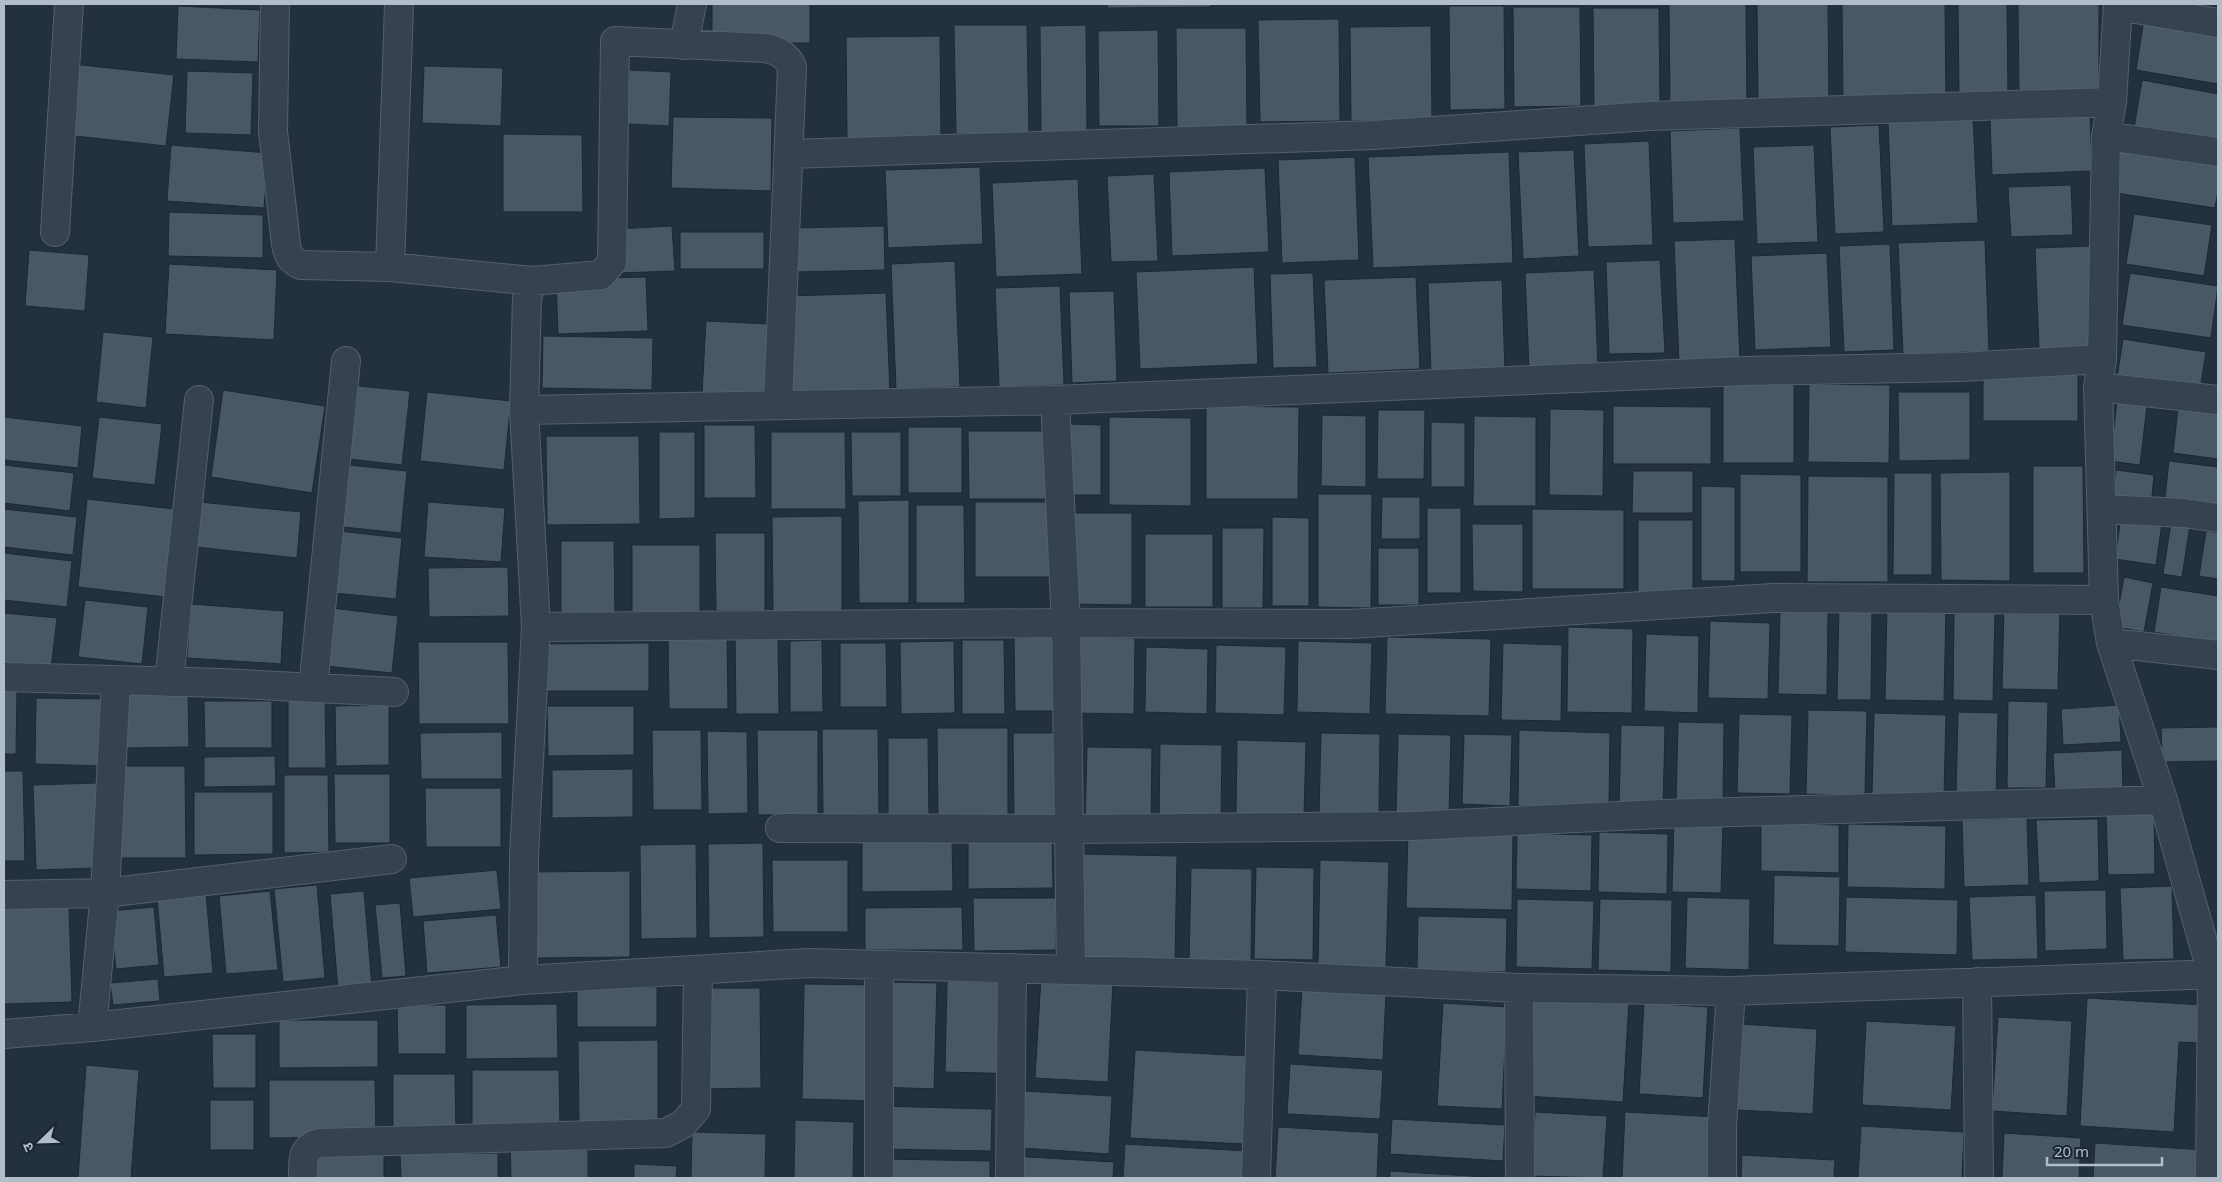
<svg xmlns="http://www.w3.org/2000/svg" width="2222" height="1182" viewBox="0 0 2222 1182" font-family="'Noto Sans','Noto Sans Devanagari',sans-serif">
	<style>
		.building { fill: #485866; stroke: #1d2934 }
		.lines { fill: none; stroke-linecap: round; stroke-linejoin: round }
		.minor-casing { stroke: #54606b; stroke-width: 30 }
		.minor { stroke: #36424d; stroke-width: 28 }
	</style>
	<rect width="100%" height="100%" fill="#22313d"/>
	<path class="building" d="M712,4H810V43H712Z
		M1107,4H1211V7L1107,8Z
		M1669,4H1746L1747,112H1670Z
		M1757,4H1828L1829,109H1758Z
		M1842,4H1945L1946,102H1843Z
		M1958,4H2007L2008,97H1959Z
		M2018,4H2099V94H2019Z
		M178,6L260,10L258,62L176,59Z
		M1449,6H1504L1505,109L1450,110Z
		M1513,7H1580L1581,106L1514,107Z
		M1593,8H1659L1660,106L1594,107Z
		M1339,19L1340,121L1260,122L1258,20Z
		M2144,19L2218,31V84L2136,70Z
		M954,25H1027L1029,133L956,134Z
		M1086,25L1087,133H1041L1040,26Z
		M1431,26L1432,121H1351L1350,27Z
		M1176,28H1246L1247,129H1177Z
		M1158,30L1159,126H1099L1098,31Z
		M940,36L941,137L847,138L846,37Z
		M73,64L174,75L166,146L66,135Z
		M424,66L503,68L501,126L422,123Z
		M629,70L671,72L669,126L627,124Z
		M187,71L253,73L251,135L185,133Z
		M2142,80L2218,94V150L2133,135Z
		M2090,115L2092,171L1992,175L1990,119Z
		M673,117L772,118L771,191L671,188Z
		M1973,118L1978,223L1892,226L1888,121Z
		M1879,125L1884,232L1835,234L1830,127Z
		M1740,128L1744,221L1673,223L1670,131Z
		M503,134L582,135L583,212H503Z
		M1649,141L1653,245L1588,247L1584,144Z
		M2117,143L2218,159V191L2215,208L2109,192Z
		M171,145L268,153L264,208L167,201Z
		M1814,145L1818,242L1757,244L1753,147Z
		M1574,150L1579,256L1523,259L1518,152Z
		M1509,152L1513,263L1373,268L1368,157Z
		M1355,157L1359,260L1282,263L1278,160Z
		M980,167L983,244L888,248L885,170Z
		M1265,168L1269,252L1172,256L1169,172Z
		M1154,174L1158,261L1111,262L1107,176Z
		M1078,179L1082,274L996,277L992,183Z
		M2071,185L2073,235L2011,237L2008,187Z
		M169,212L263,215V258L168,256Z
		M2134,214L2212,225L2204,276L2126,264Z
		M672,226L675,271L619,273L617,229Z
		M884,226L885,270L793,272L792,228Z
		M680,232H764V269H680Z
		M1735,239L1740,361L1679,363L1674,241Z
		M1985,240L1989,351L1903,355L1898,243Z
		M1890,244L1894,350L1844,352L1839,246Z
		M2092,246L2096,346L2039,349L2035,248Z
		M29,250L89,255L85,311L25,306Z
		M1827,253L1831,347L1755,350L1751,256Z
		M1660,260L1665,353L1609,354L1606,262Z
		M955,261L960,387L896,389L891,264Z
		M169,264L277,270L274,340L165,334Z
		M1254,267L1258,364L1140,369L1136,272Z
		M1594,270L1598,367L1529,369L1525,273Z
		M1313,273L1317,367L1273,368L1270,274Z
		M2130,273L2218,286L2211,338L2122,325Z
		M646,277L648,331L558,334L556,279Z
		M1416,277L1420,369L1328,373L1324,280Z
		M1502,280L1505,373L1431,375L1428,283Z
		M1060,286L1064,385L999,387L995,288Z
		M1114,291L1117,381L1072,383L1069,292Z
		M886,293L890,393L792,397L788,296Z
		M706,321L770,324L766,397L702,394Z
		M103,332L153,337L146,408L96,402Z
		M543,336L653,338L652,390L542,388Z
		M2123,339L2206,352L2199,396L2116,384Z
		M1983,369H2078V421H1983Z
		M1723,379L1794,380V463H1723Z
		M1809,384L1890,385L1889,463L1808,462Z
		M348,385L410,391L402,465L340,458Z
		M223,390L325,406L312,493L211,477Z
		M427,392L511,401L504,470L420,461Z
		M1898,392H1970V460L1899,461Z
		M2118,394L2148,397L2140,465L2110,461Z
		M1206,406L1299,407L1298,499H1206Z
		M1613,406L1711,407V464H1613Z
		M2178,408L2218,413V459L2173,453Z
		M1550,409L1604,410L1603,496L1549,495Z
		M1378,410H1425L1424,479H1377Z
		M1322,415L1366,416V487L1321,486Z
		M1474,416L1536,417V506H1473Z
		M4,417L82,426L78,468L4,460Z
		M99,417L162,424L155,485L92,478Z
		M1109,417L1191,418V506L1109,505Z
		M1431,422L1465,423V487H1431Z
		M1067,424L1101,425V495H1068Z
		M704,425H755L756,498H704Z
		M908,427H962V493H908Z
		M968,431H1053V499H969Z
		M659,432H695V518L659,519Z
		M771,432H845L846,509H771Z
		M851,432H901V496H852Z
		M546,436H639L640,524L547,525Z
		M2169,461L2218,467V512L2164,506Z
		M339,464L407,471L401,533L333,526Z
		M4,465L74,473L70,511L4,503Z
		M2033,466H2083L2084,573H2033Z
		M2116,470L2154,475L2151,507L2113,502Z
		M1633,471H1693V513H1632Z
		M2010,472V581L1941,580L1940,473Z
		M1894,473H1932V575H1893Z
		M1740,474L1801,475V572H1740Z
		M1808,476L1888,477V582H1807Z
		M1701,486L1735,487V581H1701Z
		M1318,494H1372L1371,608L1318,607Z
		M1382,497H1420V539H1381Z
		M87,499L174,509L165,597L78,587Z
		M909,500V603H859L858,501Z
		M199,502L301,512L297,558L195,547Z
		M428,502L505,508L501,562L424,557Z
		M975,502H1054L1055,577H975Z
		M916,505H964L965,603H916Z
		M1427,508H1461V593H1427Z
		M4,509L77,517L73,555L4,547Z
		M1532,509L1624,510V589H1532Z
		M1069,513H1132V605L1069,604Z
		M842,516V611L773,612L772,517Z
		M1272,517L1309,518V606H1272Z
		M2121,517L2162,523L2156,565L2115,559Z
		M1638,520H1693V592H1638Z
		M2171,523L2190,525L2182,577L2163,574Z
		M1472,524H1523V592L1473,591Z
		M1222,528H1264L1263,608H1222Z
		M339,531L402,538L396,599L333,593Z
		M2206,531L2218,533V579L2199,576Z
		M715,533H765V611H716Z
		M1145,534H1213V607H1145Z
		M561,541H614L615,620H561Z
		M632,545H700V612H632Z
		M1378,548H1419V605H1378Z
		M4,553L72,561L67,607L4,600Z
		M508,567L509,616L429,617L428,568Z
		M2124,577L2153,583L2144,632L2115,627Z
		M2161,587L2218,596V643L2154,632Z
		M85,600L148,607L142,664L78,657Z
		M191,604L284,611L281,664L187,658Z
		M1839,604L1872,605L1871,700H1837Z
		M1887,606L1946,607L1944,701L1885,700Z
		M2004,606L2060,607L2058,690L2002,689Z
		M332,608L398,616L392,673L326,666Z
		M1780,611L1828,612L1827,695L1778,694Z
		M1954,611L1995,612L1993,701L1953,700Z
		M4,613L57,618L51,669L4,664Z
		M1710,621L1770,623L1768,699L1708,698Z
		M1568,627L1633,629L1632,713L1567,712Z
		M735,633H778L779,714H736Z
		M727,634L728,709H669L668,635Z
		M1646,634L1699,636L1698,713L1644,711Z
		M1014,637H1063L1064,711H1015Z
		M1072,637L1135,638L1134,714L1071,713Z
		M1387,637L1491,639L1489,716L1385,714Z
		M822,640L823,712H790V641Z
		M962,640H1004L1005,714H962Z
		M954,641L955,713L901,714L900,642Z
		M1298,641L1372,643L1370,714L1297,712Z
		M418,642H508L509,724H419Z
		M649,643V691H545V644Z
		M840,643H886L887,707H840Z
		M1503,643L1562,645L1561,721L1501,720Z
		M1216,645L1286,647L1284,715L1215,713Z
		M1146,647L1208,649L1207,714L1145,712Z
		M4,691H17L16,754H4Z
		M126,692H188L189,747L126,748Z
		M325,694L326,768H288V695Z
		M36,698L107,699L105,766L35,764Z
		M204,701H272V748H205Z
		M2008,701L2048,702L2046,788H2007Z
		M389,705V765L336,766L335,706Z
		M2119,705L2121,742L2063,745L2061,709Z
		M547,706H634V755L548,756Z
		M1808,710L1867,711L1865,796L1806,794Z
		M1958,712L1998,713L1996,797L1956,796Z
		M1874,713L1946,715L1944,797L1872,795Z
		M1739,714L1792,715L1790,794L1737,793Z
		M1678,722L1724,723L1723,807L1676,806Z
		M1621,725L1665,726L1663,809L1619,808Z
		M2218,727V761L2162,762L2161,728Z
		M937,728H1008V820L938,821Z
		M822,729H878L879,814L823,815Z
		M652,730H701L702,810H653Z
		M757,730H818V814L758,815Z
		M1519,730L1610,733L1609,808L1518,806Z
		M707,731L747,732L748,813L708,814Z
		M502,732V779H421L420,733Z
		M1013,733H1062V819H1014Z
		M1321,733L1380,734L1379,815L1319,813Z
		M1398,734L1451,735L1449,815L1396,814Z
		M1464,734L1512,735L1510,806L1462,804Z
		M888,738H928L929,817H888Z
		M1237,740L1306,742L1304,816L1236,814Z
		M1160,744L1222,745L1221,822L1159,820Z
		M1087,747L1152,748L1151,825L1085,824Z
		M2122,750L2123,792L2055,794L2053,753Z
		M275,756L276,786L204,787V757Z
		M118,766H185L186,858H119Z
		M633,769V817L552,818V770Z
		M4,771H23L25,861H4Z
		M334,774H390V843H335Z
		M284,775H328L329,852L284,853Z
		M96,783L98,868L36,870L33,785Z
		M425,788H501V847H426Z
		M194,792H273V854L194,855Z
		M2154,814L2155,874L2108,875L2106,815Z
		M2027,818L2029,885L1964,887L1962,820Z
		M2098,819L2099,881L2039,883L2036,820Z
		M1674,821L1723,822L1721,893L1672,892Z
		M1761,823L1839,825V873L1761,871Z
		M1848,824L1946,826L1945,889L1847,887Z
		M1408,831L1513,833L1512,910L1406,908Z
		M1599,832L1668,834L1667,894L1598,892Z
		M1517,833L1592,835L1591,891L1516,889Z
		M968,838H1052L1053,888L968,889Z
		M952,840L953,891L862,892V841Z
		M763,843L764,937L709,938L708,844Z
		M696,844L697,938L641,939L640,845Z
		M1081,854L1177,856L1175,961L1079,959Z
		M772,860H848V932H773Z
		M1320,860L1389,862L1386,968L1318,966Z
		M1256,867L1314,868L1313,960L1254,959Z
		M1191,868L1252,869L1251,965L1189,963Z
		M497,870L501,909L413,917L409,878Z
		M630,871V957L529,958L528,872Z
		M1774,875L1840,877L1839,946L1773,945Z
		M317,885L325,978L283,982L274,889Z
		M2172,886L2174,959L2123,960L2120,888Z
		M2106,890L2107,949L2045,951L2044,891Z
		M270,891L278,970L226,974L219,896Z
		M364,891L372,987L338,990L330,894Z
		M206,893L213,973L164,977L157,898Z
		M2036,895L2038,959L1972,960L1969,897Z
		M1687,897L1750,899L1749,970L1685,968Z
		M1846,897L1958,900L1957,955L1845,952Z
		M973,898H1056V950L974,951Z
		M1517,899L1594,901L1592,969L1516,967Z
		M1600,899L1672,900L1671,972L1598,970Z
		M400,903L406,976L382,978L375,905Z
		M69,906L72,1002L4,1004V909Z
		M154,907L159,965L116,969L110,911Z
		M962,907L963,950H865V908Z
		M496,915L501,967L427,973L423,921Z
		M1418,916L1507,918L1506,972L1417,970Z
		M1041,978L1113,982L1108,1082L1035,1078Z
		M158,979L160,1001L113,1005L110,983Z
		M947,981L1027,983L1025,1074L945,1072Z
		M882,982L937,983L934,1089L880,1087Z
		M804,984L876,985L873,1101L802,1099Z
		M577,987H657V1027H577Z
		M703,988H760L761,1088L703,1089Z
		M1302,988L1386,992L1383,1060L1298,1055Z
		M1532,995L1629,1001L1623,1102L1526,1096Z
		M2087,998L2203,1005L2201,1043L2179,1042L2174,1132L2080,1126Z
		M1443,1003L1507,1007L1502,1109L1437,1106Z
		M1644,1003L1708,1007L1703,1098L1639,1094Z
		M557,1004L558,1058L466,1059V1005Z
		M397,1005H446V1054H398Z
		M1998,1017L2072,1021L2067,1116L1992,1111Z
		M279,1020H378V1067L279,1068Z
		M1866,1021L1956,1026L1951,1110L1862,1105Z
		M1742,1024L1817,1029L1813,1114L1737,1110Z
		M212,1034H256V1088H213Z
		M658,1040V1122L579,1123L578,1041Z
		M1135,1050L1248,1056L1243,1144L1130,1138Z
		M1290,1064L1383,1070L1380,1119L1287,1114Z
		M86,1065L139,1070L131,1178H78Z
		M472,1070H559L560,1131H472Z
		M393,1074H455L456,1137L393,1138Z
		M269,1080H375L376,1137L269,1138Z
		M1023,1091L1112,1096L1109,1154L1020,1148Z
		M210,1100H254V1150H210Z
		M879,1106L992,1109L991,1151L879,1149Z
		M1535,1112L1607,1116L1603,1178L1532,1176Z
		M1625,1112L1718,1117L1715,1178H1622Z
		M1392,1119L1505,1125L1503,1161L1390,1154Z
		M795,1120L854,1122L853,1178H794Z
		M1861,1126L1964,1132L1962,1178H1858Z
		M1278,1127L1379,1133L1377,1178H1275Z
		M692,1132L766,1134L765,1178H691Z
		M2004,1133L2081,1138L2079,1178H2002Z
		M510,1141H588V1178H511Z
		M2095,1143L2205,1150L2203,1178H2093Z
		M1125,1144L1247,1151L1245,1178H1123Z
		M311,1153H384V1178H312Z
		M498,1153V1178H401L400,1154Z
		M1742,1155L1835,1160L1834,1178H1741Z
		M1012,1156L1114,1162L1113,1178H1011Z
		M885,1159L990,1161V1178H884Z
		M634,1164L677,1166L676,1178H634Z
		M1390,1171L1502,1178H1390Z"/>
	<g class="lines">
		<g class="minor-casing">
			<path id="minor" d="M275,4L273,131L286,244C288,256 290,260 301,265L390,267L533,281
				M2118,4L2112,102L2106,136L2102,359L2098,387L2104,600L2111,643L2163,800L2212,974L2210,1178
				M2118,6L2218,23
				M684,45L692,4
				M2106,136L2218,152
				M790,154L1374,135L1650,116L2112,102
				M55,232L69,4
				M390,267L399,4
				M2098,387L2218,400
				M1055,400L1066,623L1071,970
				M524,410L527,297L533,281L601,275L612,262L615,41L766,48C778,51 787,55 792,67L778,405
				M2102,509L2184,513L2218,518
				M536,627L1066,623L1350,624L1773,598L2104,600
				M2111,643L2218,655
				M4,677L222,683L394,692
				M169,682L199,400
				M313,688L346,361
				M780,828L1070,829L1412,826L1661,814L2163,800
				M4,895L105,893L392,859
				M523,980L524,855L536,627L524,410L1055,400L1745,371L1960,367L2102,359
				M1977,982L1979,1178
				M1519,988L1520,1178
				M92,1027L105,893L116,681
				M4,1034L92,1027L523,980L809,963L1262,975L1519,988L1731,991L2218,974
				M303,1178C303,1162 301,1147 320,1143L666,1133L683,1124L696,1109L698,970
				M879,1178V965
				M1010,1178L1012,968
				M1256,1178L1262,975
				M1722,1178V1126L1731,991"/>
		</g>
		<use href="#minor" class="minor"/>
	</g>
	<rect width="2222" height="1182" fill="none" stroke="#b1bdc8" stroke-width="10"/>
	<g transform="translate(40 1142) rotate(247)" stroke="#1b2732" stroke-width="4" paint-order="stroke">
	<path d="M0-4L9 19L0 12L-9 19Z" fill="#b1bdc8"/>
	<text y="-8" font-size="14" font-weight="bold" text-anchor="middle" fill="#b1bdc8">उ</text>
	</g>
	<path d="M2047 1157v8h115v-8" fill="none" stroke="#b1bdc8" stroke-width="2.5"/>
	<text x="2054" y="1157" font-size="15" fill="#b1bdc8" stroke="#1b2732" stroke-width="4" paint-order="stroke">20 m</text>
</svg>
